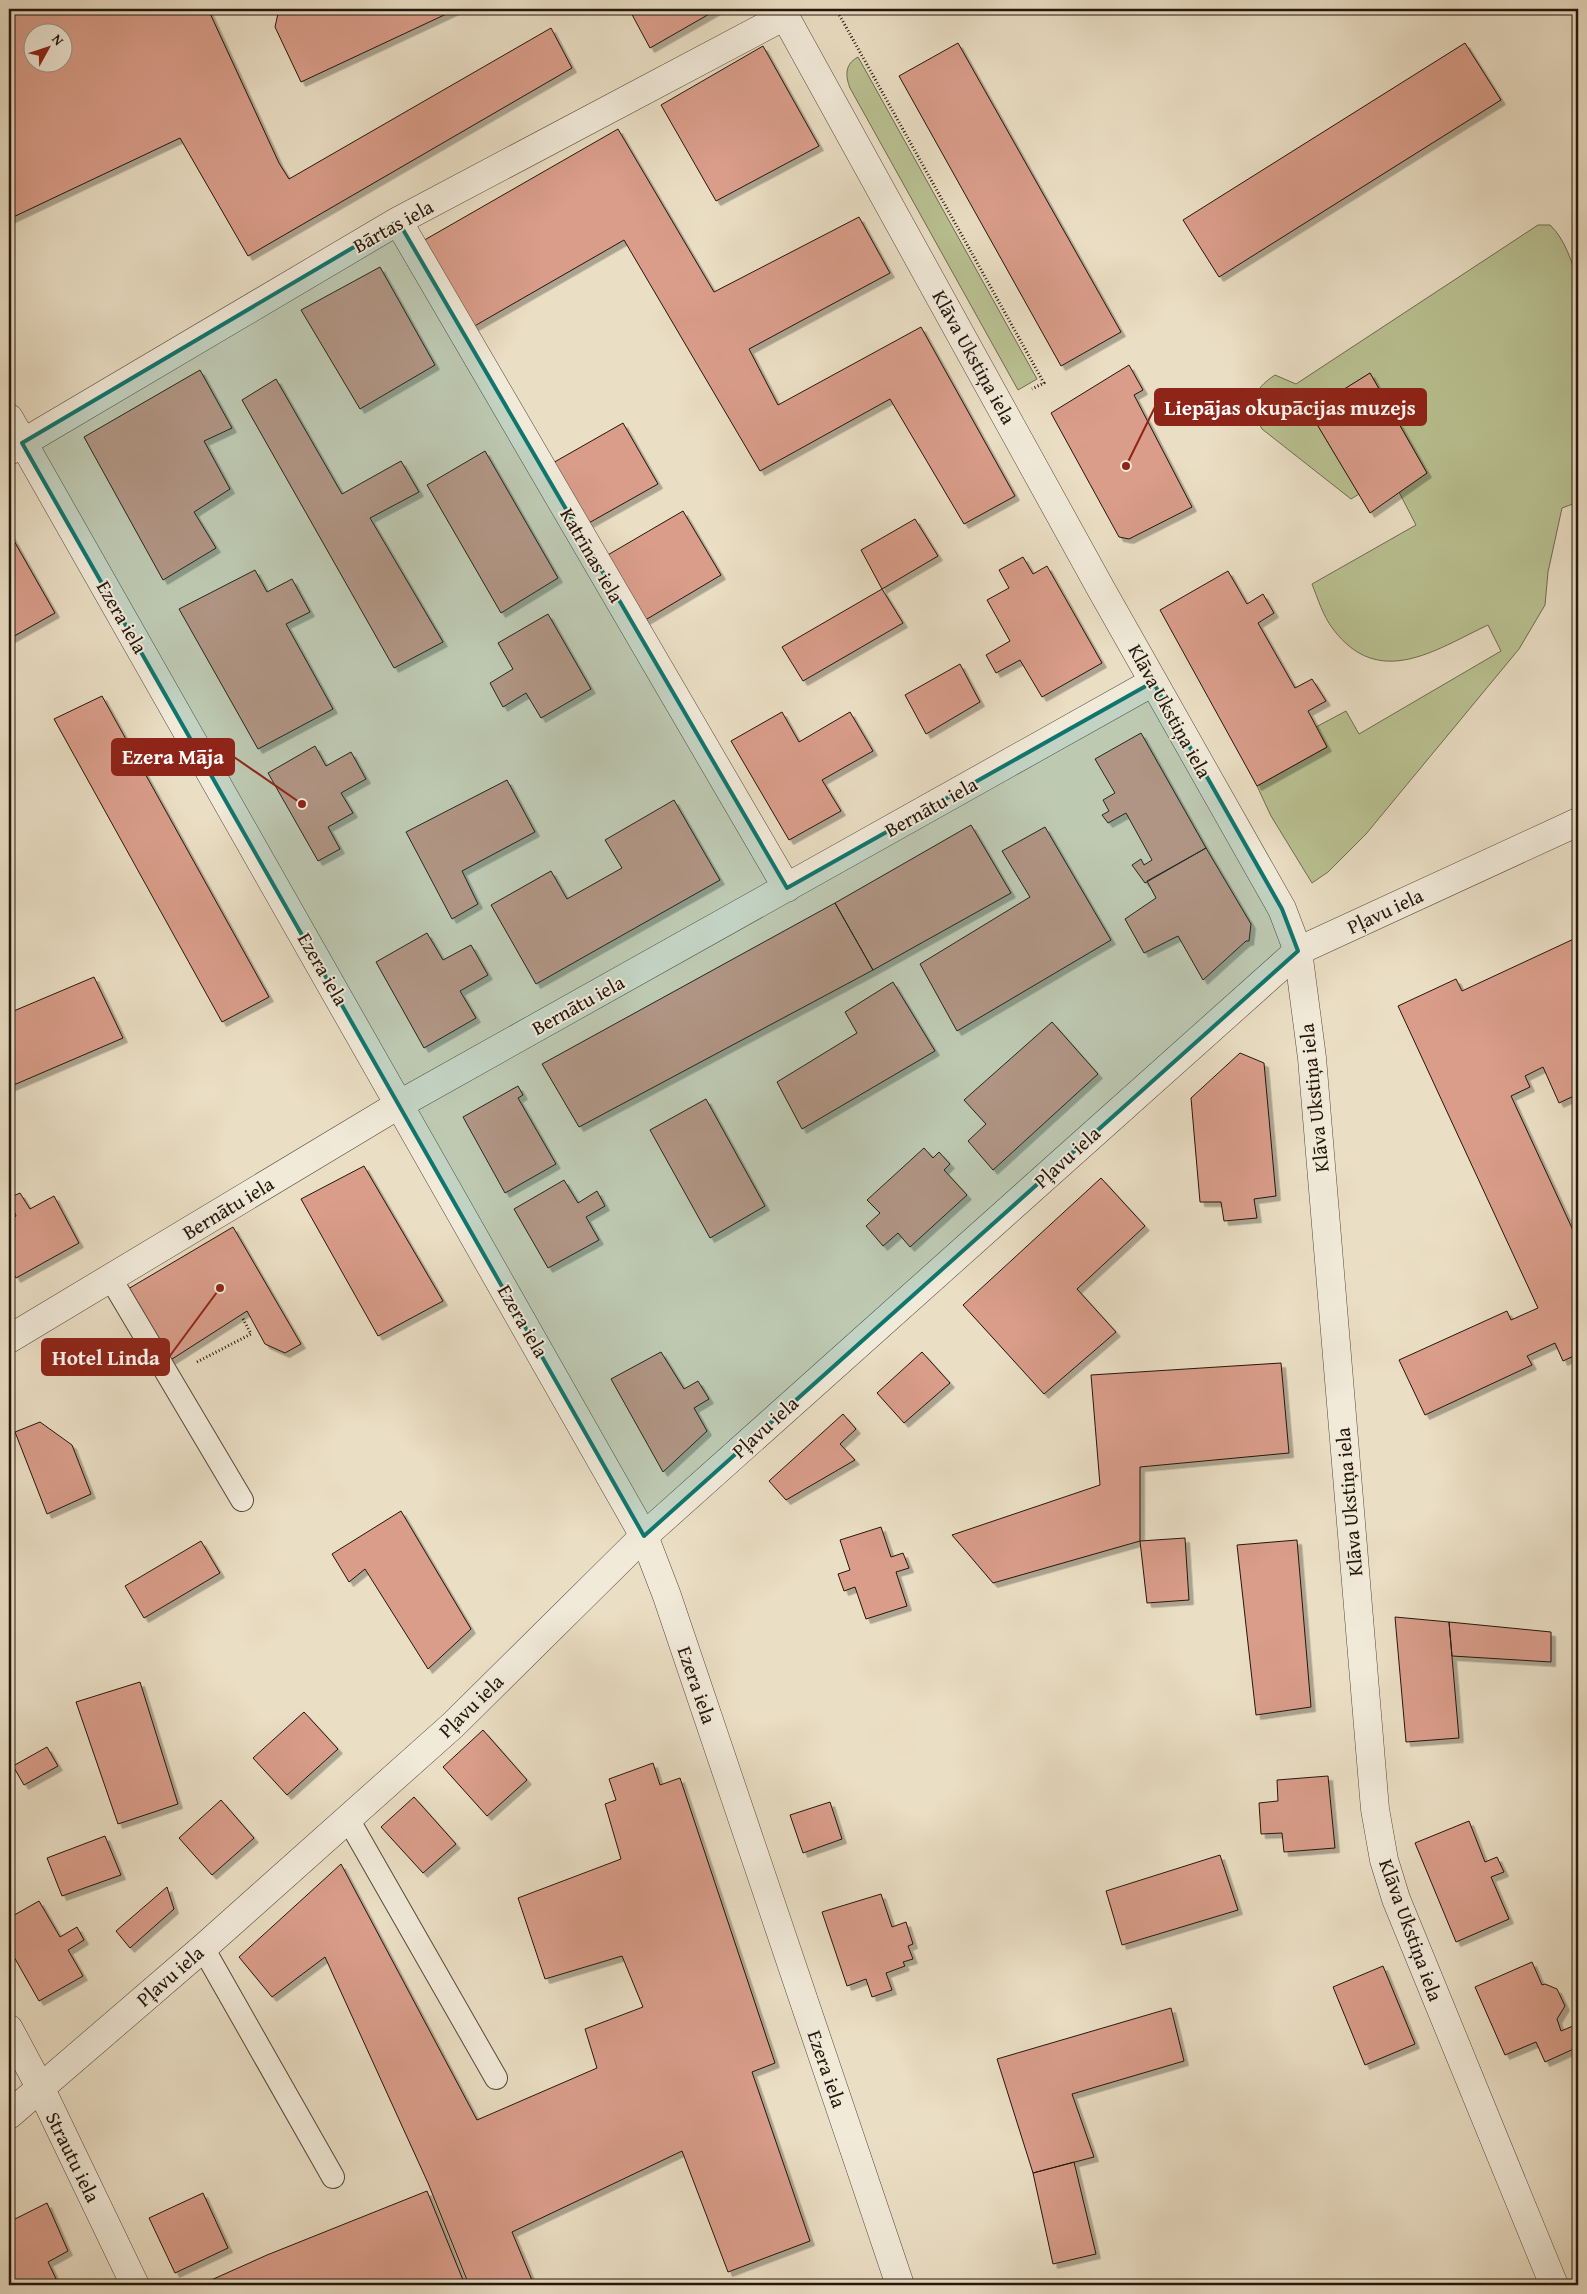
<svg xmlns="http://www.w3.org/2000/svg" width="1587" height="2294" viewBox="0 0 1587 2294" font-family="'Gentium Book Plus',serif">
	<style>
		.green { fill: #b9c192; stroke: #6e6c4f }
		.building { fill: #d99d8a; stroke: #24160c; fill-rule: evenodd; filter: url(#shadow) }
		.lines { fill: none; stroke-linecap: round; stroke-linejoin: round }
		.service-casing { stroke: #56483a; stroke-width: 24 }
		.minor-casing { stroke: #56483a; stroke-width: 29 }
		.tertiary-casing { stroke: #56483a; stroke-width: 29 }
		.path { stroke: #24160c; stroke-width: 3; stroke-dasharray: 1 2.5; stroke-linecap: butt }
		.service { stroke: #f1ead9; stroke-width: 22 }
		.minor { stroke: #f1ead9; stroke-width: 28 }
		.tertiary { stroke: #f1ead9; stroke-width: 28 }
		.marked { fill: #0f766e; fill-opacity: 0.2; stroke: #0f766e; stroke-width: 4; stroke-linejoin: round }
		.labels { text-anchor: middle; stroke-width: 4; stroke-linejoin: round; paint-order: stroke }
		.street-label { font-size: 20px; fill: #24160c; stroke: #f1ead9 }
		.leader { fill: none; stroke: #8f2418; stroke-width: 2 }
		.callout-dot { fill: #8f2418; stroke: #f1ead9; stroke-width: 2 }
		.callout { fill: #8f2418; stroke: #8f2418; stroke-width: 2 }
		.callout-label { font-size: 21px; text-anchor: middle; font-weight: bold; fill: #fff }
	</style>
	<defs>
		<filter id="shadow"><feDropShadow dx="4.5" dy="4.5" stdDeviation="0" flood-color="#0004"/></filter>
	</defs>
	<rect width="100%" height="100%" fill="#eadec4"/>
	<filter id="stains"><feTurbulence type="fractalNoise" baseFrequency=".004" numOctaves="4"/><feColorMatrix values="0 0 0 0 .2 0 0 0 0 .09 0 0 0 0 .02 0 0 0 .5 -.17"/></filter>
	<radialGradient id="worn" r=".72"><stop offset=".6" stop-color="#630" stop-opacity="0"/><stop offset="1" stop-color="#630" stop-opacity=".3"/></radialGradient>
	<path class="green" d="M858,57L1037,379L1018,390L850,88C845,75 845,64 858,57Z
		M1538,225H1550C1565,239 1572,262 1578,282V502L1562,508L1548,572L1545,605L1519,649L1366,834L1328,872L1312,883L1271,816L1257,786L1327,747L1316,727L1346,711L1359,734L1501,651L1488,625C1435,650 1379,690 1333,629C1323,616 1318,599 1312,584L1416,525L1399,492L1426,472L1370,373L1309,411L1359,494L1351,499L1262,429C1248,405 1252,390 1275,375L1296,384Z"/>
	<path class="building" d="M17,9H208L279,163L289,179L551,28L572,68L248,256L180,138L9,219V13ZM32,32H62V62H32Z
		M279,9H457L301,82L275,27Z
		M629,9H718L650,48Z
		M958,43L1121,332L1061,366L899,76Z
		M1465,43L1501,100L1219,277L1183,220Z
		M763,46L819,146L716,201L661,105Z
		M618,129L714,292L859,217L890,273L749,349L778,405L921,327L1015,496L964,524L890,399L760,471L624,240L471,328L421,242Z
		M380,267L435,365L360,409L301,310Z
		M1129,365L1143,390L1134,395L1192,507L1129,539L1119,537L1051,413Z
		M200,370L232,428L204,441L230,489L194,512L216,548L163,580L84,437Z
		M1370,373L1427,473L1370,513L1309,411Z
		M276,379L342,494L401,461L419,492L370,518L443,642L394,668L242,400Z
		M623,423L658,484L587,524L551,464Z
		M485,451L558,578L501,613L427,485Z
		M683,511L721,575L642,622L606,556Z
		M915,519L938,556L882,589L861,550Z
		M9,532L55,613L9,639Z
		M1023,557L1033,574L1047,566L1102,663L1042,697L1020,660L996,673L986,655L1010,641L987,600L1009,588L999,570Z
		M255,570L267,592L292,579L310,612L286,624L333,709L258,749L179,609Z
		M1228,571L1247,604L1263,594L1274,613L1258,623L1295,688L1312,679L1326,701L1308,711L1327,747L1257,786L1160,610Z
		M882,589L903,623L803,681L782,647Z
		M548,614L591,689L541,718L526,693L503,707L490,683L513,669L498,643Z
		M960,664L980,702L926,734L905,695Z
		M102,696L269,997L222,1022L54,719Z
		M782,712L799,742L850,712L873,751L822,780L841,811L789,840L731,741Z
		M1141,733L1206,848L1145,883L1132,865L1141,859L1144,865L1152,860L1126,813L1108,823L1102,815L1109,811L1103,800L1115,793L1095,759Z
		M315,746L326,766L351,752L366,779L341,793L353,813L328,827L340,849L318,861L268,773Z
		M507,780L535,832L462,871L478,904L452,919L406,832Z
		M674,800L720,880L536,984L491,905L551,871L567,899L622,868L605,840Z
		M971,825L1011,893L873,970L835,903Z
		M1045,827L1111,940L957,1031L920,964L1030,897L1002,851Z
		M1206,848L1251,924L1249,941H1246L1203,980L1178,936L1144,953L1125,919L1156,898L1147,881Z
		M835,903L873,970L579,1127L542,1064Z
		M427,933L443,960L471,945L488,975L460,991L476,1018L424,1048L376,962Z
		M1578,937V1094L1559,1103L1543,1067L1525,1076L1530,1087L1511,1096L1578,1241V1354L1563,1361L1555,1343L1527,1356L1532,1365L1425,1415L1399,1360L1507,1311L1511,1320L1538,1308L1398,1006L1456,979L1462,991Z
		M94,977L123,1038L9,1087V1013Z
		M893,982L935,1051L802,1129L777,1082L857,1033L845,1012Z
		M1052,1022L1098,1074L993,1170L968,1141L986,1124L964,1100Z
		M1240,1053L1264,1063L1276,1196L1254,1199L1257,1218L1224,1221L1221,1202H1200L1191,1098Z
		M518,1086L523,1095L518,1098L556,1164L505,1193L463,1117Z
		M706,1099L765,1206L710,1238L650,1130Z
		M924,1148L933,1158L939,1152L950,1164L944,1170L967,1195L910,1247L898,1233L883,1246L866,1226L880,1213L867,1200Z
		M364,1166L443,1301L378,1336L301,1199Z
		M1101,1178L1145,1226L1077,1289L1116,1332L1044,1394L963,1305Z
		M564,1180L578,1203L597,1191L605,1206L586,1217L599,1240L548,1268L514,1209Z
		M20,1193L30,1209L54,1196L79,1243L16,1278L9,1265V1221L16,1216L9,1198Z
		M233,1227L301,1344L285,1353L265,1344L247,1311L169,1361L128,1289Z
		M661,1352L684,1389L698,1381L709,1399L694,1408L707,1431L663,1472L611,1379Z
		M922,1352L950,1383L904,1423L877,1393Z
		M1281,1363L1289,1453L1140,1467V1541L993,1583L952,1535L1100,1485L1091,1375Z
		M843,1414L856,1429L840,1444L855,1460L786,1500L769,1481Z
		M40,1422L72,1445L91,1494L47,1514L15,1432Z
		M401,1511L471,1629L428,1669L365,1569L349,1582L332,1554Z
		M881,1527L891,1557L903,1553L909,1568L896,1572L907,1606L866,1619L855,1587L844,1591L838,1574L850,1570L840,1540Z
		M1185,1538L1189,1600L1147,1603L1140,1541Z
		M1297,1540L1311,1707L1256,1715L1237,1545Z
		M201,1541L220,1573L144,1618L125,1586Z
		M1395,1617L1449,1622L1459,1738L1406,1742Z
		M1449,1622L1551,1632V1662L1452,1656Z
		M140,1682L178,1804L118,1824L76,1702Z
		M304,1712L338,1749L287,1795L253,1758Z
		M483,1730L527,1780L487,1816L443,1767Z
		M47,1747L58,1766L24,1785L13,1766Z
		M653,1763L660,1785L680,1778L775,2063L752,2072L810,2241L728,2272L682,2151L512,2232L534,2285H469L428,2183L325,1957L272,1997L239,1957L341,1864L477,2120L597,2068L585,2029L643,2007L622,1956L545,1979L518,1898L621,1859L605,1804L616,1800L609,1779Z
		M1328,1776L1335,1848L1284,1852L1282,1833L1261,1834L1259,1803L1278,1801L1277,1780Z
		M414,1797L456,1844L423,1873L381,1827Z
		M221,1800L254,1838L212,1875L179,1838Z
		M830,1802L842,1839L803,1853L790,1815Z
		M1469,1821L1485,1862L1497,1857L1504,1872L1491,1877L1509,1919L1456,1942L1415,1843Z
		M105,1836L121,1875L62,1896L47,1858Z
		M1220,1855L1238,1910L1122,1945L1106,1891Z
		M167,1887L174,1909L130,1948L116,1931Z
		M881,1894L892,1927L906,1922L913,1944L908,1946L913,1959L903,1962L905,1966L886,1973L892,1990L872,1997L866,1979L847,1986L822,1912Z
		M39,1901L60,1937L77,1927L84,1940L68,1950L83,1976L39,2001L9,1948V1918Z
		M1532,1962L1542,1985L1545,1984L1557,1989L1565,2006L1557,2019L1561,2031L1573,2026L1578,2037V2047L1545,2062L1536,2042L1505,2055L1475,1987Z
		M1383,1966L1415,2044L1365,2065L1333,1987Z
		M1171,2008L1184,2061L1072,2094L1094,2157L1033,2173L997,2059Z
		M1074,2162L1096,2254L1053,2264L1033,2173Z
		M427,2191L465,2285H200L267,2255Z
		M203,2193L228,2248L175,2273L149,2218Z
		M47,2203L68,2251L48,2262L59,2285H9V2222Z"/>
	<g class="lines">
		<g class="service-casing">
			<path id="service" d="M111,1279L242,1500
				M348,1819L496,2078
				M203,1948L333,2177"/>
		</g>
		<g class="minor-casing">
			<path id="minor" d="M398,221L787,888
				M9,451L398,221L785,16
				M9,1339L400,1104L1153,682
				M9,2029L40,2087L135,2285
				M9,2115L203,1948L453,1725L644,1536L1298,951L1578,822"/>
		</g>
		<g class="tertiary-casing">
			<path id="tertiary" d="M781,9L1101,589L1282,909L1298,951L1312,1058L1375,1809L1384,1860L1396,1899L1554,2285
				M9,418L644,1536L667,1596L900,2285"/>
		</g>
		<path class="path" d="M836,9L1044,383L1032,389
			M197,1362L251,1334L242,1317"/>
		<use href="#service" class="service"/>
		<use href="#minor" class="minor"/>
		<use href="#tertiary" class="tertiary"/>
	</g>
	<path class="marked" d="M398,221L787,888L1153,682L1282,909L1298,951L644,1536L22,443Z"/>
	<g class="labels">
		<g class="street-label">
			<text transform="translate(393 226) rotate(-29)" y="7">Bārtas iela</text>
			<text transform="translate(974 357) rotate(61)" y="7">Klāva Ukstiņa iela</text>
			<text transform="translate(592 555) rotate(60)" y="7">Katrīnas iela</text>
			<text transform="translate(122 617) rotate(60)" y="7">Ezera iela</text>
			<text transform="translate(1170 711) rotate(61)" y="7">Klāva Ukstiņa iela</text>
			<text transform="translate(931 807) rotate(-29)" y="7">Bernātu iela</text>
			<text transform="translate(1385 911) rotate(-25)" y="7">Pļavu iela</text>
			<text transform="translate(323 969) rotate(60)" y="7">Ezera iela</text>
			<text transform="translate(578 1005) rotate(-29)" y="7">Bernātu iela</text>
			<text transform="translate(1314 1098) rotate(-96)" y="7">Klāva Ukstiņa iela</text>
			<text transform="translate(1067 1157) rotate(-42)" y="7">Pļavu iela</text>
			<text transform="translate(228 1208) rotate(-31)" y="7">Bernātu iela</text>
			<text transform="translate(523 1321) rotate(60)" y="7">Ezera iela</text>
			<text transform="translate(765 1427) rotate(-42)" y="7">Pļavu iela</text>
			<text transform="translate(1349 1502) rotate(-95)" y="7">Klāva Ukstiņa iela</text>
			<text transform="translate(697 1685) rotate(71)" y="7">Ezera iela</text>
			<text transform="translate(471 1706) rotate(-44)" y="7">Pļavu iela</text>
			<text transform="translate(1411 1930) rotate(70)" y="7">Klāva Ukstiņa iela</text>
			<text transform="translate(170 1976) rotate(-41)" y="7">Pļavu iela</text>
			<text transform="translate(827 2069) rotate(71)" y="7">Ezera iela</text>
			<text transform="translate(73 2157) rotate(64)" y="7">Strautu iela</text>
		</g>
	</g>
	<path class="leader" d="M1126 466L1155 407M302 804L234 757M220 1288L169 1357"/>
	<g class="callout-dot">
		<circle cx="1126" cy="466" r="5"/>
		<circle cx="302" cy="804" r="5"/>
		<circle cx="220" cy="1288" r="5"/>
	</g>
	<g class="callout">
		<rect x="1155" y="389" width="271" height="36" rx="5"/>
		<rect x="112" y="739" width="122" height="36" rx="5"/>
		<rect x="42" y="1339" width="127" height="36" rx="5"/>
	</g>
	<g class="callout-label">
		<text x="1290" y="415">Liepājas okupācijas muzejs</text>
		<text x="173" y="764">Ezera Māja</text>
		<text x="106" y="1365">Hotel Linda</text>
	</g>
	<rect width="1587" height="2294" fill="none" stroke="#eadec4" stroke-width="30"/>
	<rect x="10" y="10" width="1567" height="2274" fill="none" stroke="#24160c" stroke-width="2.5"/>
	<rect x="15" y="15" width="1557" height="2264" fill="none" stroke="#24160c"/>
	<g transform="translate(48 48) rotate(50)"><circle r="24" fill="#f1ead9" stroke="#9f9587"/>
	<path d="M0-4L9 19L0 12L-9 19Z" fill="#8f2418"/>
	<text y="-8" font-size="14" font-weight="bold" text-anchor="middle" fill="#24160c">N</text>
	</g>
	<rect width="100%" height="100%" filter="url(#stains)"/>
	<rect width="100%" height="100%" fill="url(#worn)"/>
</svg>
